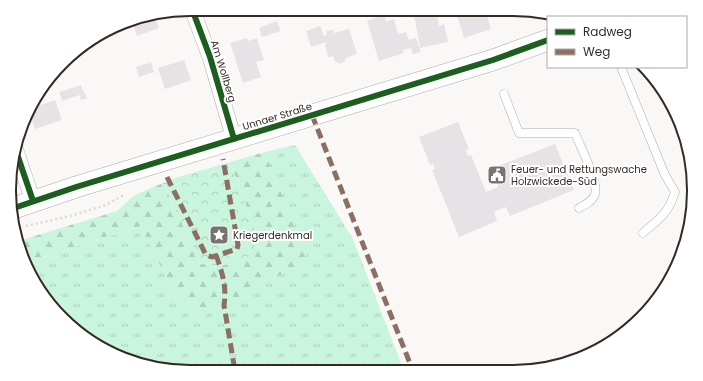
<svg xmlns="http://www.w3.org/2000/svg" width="703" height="381" viewBox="0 0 703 381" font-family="Poppins,sans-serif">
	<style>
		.grass { fill: url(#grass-tufts) }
		.forest { fill: url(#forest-firs) }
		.park { fill: url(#park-crowns) }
		.building { fill: #e7e2e6 }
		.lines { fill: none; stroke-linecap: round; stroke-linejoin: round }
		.service-casing { stroke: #b0aaa7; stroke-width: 9 }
		.minor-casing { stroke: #b0aaa7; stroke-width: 16 }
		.secondary-casing { stroke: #b0aaa7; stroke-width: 22 }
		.path { stroke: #dad9d8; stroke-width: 2.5; stroke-dasharray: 2 3; stroke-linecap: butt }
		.service { stroke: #fefefe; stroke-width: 8 }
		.minor { stroke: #fefefe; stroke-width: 15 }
		.secondary { stroke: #fefefe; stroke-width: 21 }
		.quiet { stroke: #8d6e63; stroke-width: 5; stroke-dasharray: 10 5; stroke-linecap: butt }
		.cycleway-casing { stroke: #fff; stroke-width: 8 }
		.cycleway { stroke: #1b5e20; stroke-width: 6 }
		.labels { text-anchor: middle; stroke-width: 4; stroke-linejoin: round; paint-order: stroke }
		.street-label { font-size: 10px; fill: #342a25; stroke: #fff }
		.poi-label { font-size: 10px; fill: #342a25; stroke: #fff; text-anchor: start }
		.rim { fill: none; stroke: #342a25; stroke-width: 2 }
	</style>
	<defs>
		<pattern id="grass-tufts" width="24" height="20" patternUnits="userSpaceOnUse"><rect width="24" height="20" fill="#c9f4de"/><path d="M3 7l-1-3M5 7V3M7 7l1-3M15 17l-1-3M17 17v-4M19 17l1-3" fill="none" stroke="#add1be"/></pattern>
		<pattern id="forest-firs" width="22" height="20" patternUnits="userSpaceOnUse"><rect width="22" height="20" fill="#c9f4de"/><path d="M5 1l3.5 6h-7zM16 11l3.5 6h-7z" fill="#add1be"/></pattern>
		<pattern id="park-crowns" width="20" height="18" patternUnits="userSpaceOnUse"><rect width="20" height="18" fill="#c9f4de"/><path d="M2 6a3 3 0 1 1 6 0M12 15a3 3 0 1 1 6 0" fill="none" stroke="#add1be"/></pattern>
	</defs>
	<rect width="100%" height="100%" fill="#faf8f6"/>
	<path class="grass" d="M295,145L353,239L404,371L179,372L100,348L54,310L25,263L141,226L177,300L307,260L265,152Z"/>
	<path class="forest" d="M265,152L308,260L210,312L177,300L141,226L25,263L18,241L117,211L135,195L163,183L201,264L258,239L230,162Z"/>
	<path class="park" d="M230,162L258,239L249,256L220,267L201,264L163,183L172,179Z"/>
	<path class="building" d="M411,9H426L427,11L433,9L436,17L437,16L439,26L444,24L448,42L420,48L415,20Z
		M476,9H485L491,29L464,38L457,15Z
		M501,9H520V10L503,16Z
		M154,15L159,28L137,36L131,19Z
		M384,15L386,21L394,19L398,34L406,32L409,40L416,38L421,52L413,54L411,48L403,50L404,53L379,61L367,21Z
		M277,21L281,31L262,37L259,28Z
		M320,26L324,36L327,35L326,31L333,30L334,33L349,29L357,54L346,58L344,62L339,64L335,61L333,56L328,57L325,45H326V42L311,47L306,31Z
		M247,38L248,41L257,38L264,60L256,62L261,77L243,83L230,43Z
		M184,60L191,80L165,89L158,68Z
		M151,62L154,72L139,77L136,67Z
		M81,85L84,93H85L87,98L81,100L80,95L62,101L59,92Z
		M55,100L62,120L35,129L29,112L31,108Z
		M458,122L469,149L466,150L468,156L471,155L486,192L498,187L491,169L555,144L574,190L510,216L506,207L494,212L497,221L459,237L432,170L435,169L433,164L430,165L419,137Z"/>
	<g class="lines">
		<g class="service-casing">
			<path id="service" d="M621,67L665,175L675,192C668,214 660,218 643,233
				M504,94L519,133H575C580,146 599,182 595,194C593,201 585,205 579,208"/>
		</g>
		<g class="minor-casing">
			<path id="minor" d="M192,9L210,57L234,139
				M15,148L33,201"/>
		</g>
		<g class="secondary-casing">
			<path id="secondary" d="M11,209L76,187L493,60L548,40"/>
		</g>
		<path class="path" d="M26,226L74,215L106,205L125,194"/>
		<use href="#service" class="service"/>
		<use href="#minor" class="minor"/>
		<use href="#secondary" class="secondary"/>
		<path class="quiet" d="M312,115L413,371
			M167,177L206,255L212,257L237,249L238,245L223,159
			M216,255C222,272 227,287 224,305L235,371"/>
		<g class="cycleway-casing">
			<path id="cycleway" d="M192,9L210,57L234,139
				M15,148L33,201
				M11,209L76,187L493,60L548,40"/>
		</g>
		<use href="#cycleway" class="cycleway"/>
	</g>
	<defs>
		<g id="civic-square" transform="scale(1)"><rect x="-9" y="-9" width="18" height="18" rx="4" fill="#79726e" stroke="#fff"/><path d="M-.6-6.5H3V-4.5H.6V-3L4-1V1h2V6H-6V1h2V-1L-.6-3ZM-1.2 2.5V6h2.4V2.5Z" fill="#fff"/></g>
		<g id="sight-square" transform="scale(1)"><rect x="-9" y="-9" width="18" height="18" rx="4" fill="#79726e" stroke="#fff"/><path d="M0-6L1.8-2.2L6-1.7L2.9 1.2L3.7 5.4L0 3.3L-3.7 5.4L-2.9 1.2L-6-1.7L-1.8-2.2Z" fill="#fff"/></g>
	</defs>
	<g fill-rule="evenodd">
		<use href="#civic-square" x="497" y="175"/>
		<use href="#sight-square" x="219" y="235"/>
	</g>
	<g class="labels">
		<g class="street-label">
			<text transform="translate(224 71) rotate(73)" y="4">Am Wollberg</text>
			<text transform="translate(277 116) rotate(-17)" y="4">Unnaer Straße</text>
		</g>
		<g class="poi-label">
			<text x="511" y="173">Feuer- und Rettungswache<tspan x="511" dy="12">Holzwickede-Süd</tspan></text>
			<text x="233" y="239">Kriegerdenkmal</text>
		</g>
	</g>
	<path d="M0 0H703V381H0ZM190 16H513A174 174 0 0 1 687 190V191A174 174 0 0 1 513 365H190A174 174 0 0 1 16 191V190A174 174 0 0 1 190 16Z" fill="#fff" fill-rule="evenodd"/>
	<path class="rim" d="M190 16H513A174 174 0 0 1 687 190V191A174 174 0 0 1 513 365H190A174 174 0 0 1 16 191V190A174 174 0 0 1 190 16Z"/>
	<rect x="547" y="16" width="140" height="52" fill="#ffffff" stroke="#aeaaa8"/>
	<rect x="555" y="29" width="20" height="6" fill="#1b5e20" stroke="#aeaaa8"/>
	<text x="583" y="36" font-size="12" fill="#342a25">Radweg</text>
	<rect x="555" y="49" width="20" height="6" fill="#8d6e63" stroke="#aeaaa8"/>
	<text x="583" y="56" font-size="12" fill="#342a25">Weg</text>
</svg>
